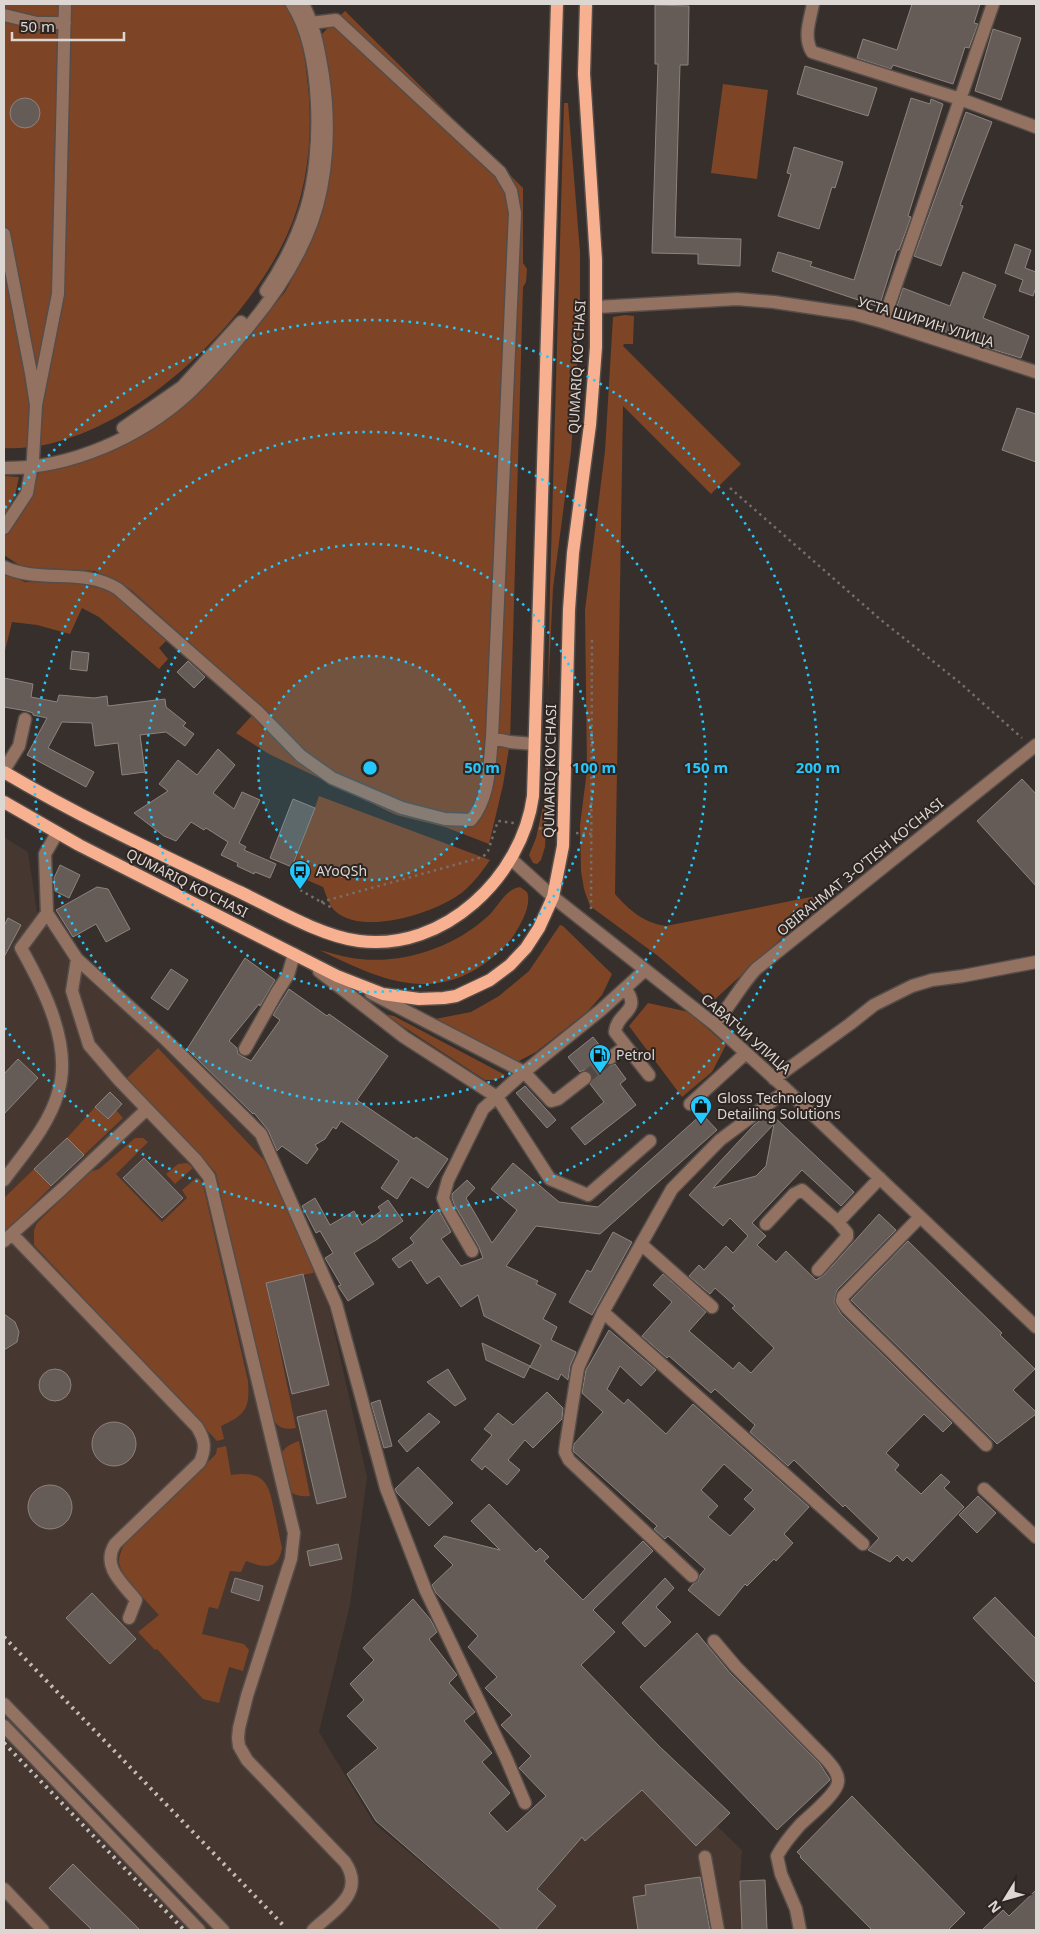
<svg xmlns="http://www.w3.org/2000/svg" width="1040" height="1934" viewBox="0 0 1040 1934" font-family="'Noto Sans',sans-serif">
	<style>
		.built { fill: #463730 }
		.green { fill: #7e4426 }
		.building { fill: #665c57; stroke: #8d837e; fill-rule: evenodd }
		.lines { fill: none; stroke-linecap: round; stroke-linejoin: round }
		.minor-tunnel { stroke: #504844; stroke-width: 12; stroke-dasharray: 12 6; stroke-linecap: butt }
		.minor-casing { stroke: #554d49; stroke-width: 15 }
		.major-casing { stroke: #554d49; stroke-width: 15 }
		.path { stroke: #766e6b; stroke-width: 2.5; stroke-dasharray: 2.5 4; stroke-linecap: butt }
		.minor { stroke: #947261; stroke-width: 12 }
		.major { stroke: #f8b190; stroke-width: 12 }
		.rail { stroke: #c3bdba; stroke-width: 4; stroke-dasharray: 2.5 5; stroke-linecap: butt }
		.ring { fill: none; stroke: #23c9fe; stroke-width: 2.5; stroke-dasharray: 2.5 5 }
		.labels { text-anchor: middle; stroke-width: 4; stroke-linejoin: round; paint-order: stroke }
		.street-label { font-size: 14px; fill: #ddd7d4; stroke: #2d2521 }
		.poi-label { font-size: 14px; fill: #ddd7d4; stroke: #2d2521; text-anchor: start }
		.centre { fill: #23c9fe; stroke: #2d2521; stroke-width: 2.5 }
		.ring-label { font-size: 15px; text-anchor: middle; font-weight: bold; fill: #23c9fe; stroke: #2d2521; stroke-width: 4; stroke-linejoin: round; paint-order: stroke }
	</style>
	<rect width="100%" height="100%" fill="#372f2b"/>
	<path class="built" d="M4,837L28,852L37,912L165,1047L260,1143L317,1272L330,1312L367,1477L350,1605L319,1732L374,1823L502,1930L574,1847L566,1837L659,1746L730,1813L717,1826L742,1850L740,1881L742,1930H4Z"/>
	<path class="green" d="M4,4H284C302,28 305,57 308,86C313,135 308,190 287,235C244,330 115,454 4,448Z
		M345,11L523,188V263L527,269L526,282L523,287L510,742L503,785L489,844L445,827L396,815L269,754L236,733L256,711L189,642L130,589L95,571L22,567L4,555V535L17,522L39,472L64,466L189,400L224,365L285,292L307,251L320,221L329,180L332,144L321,35Z
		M723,84L768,90L757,179L711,173Z
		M564,103H568L580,252V325L571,452L553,588L548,692V792L545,847L541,860L537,864L533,863L529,855L536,838L546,793L550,589Z
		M625,315L634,316L633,344H624L623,346L741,464L711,494L623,406L615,894C629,910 644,923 666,926L831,893L712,1002L658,956L590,906L584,889L581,871L580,825L587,770L585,610L605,451L613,317Z
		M4,476L19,477L15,496L4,516Z
		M4,573L25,582L97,583L119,594L169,638L159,648L168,659L159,669L99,617L82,608L70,634L37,625L12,622L4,655Z
		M319,796L490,860C483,870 475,881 465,890C440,912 363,937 335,911C329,906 326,894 323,887L291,873Z
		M520,887L527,892C532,905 521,924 514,935C506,947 496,955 484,964C427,1004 374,976 319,950C332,953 346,958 360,959C404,964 454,947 487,917C498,908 505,889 520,887Z
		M560,925L563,926L612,974L602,995L588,1011L536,1052L517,1062L435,1019L471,1012L499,996L529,971Z
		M648,1003L689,1012L726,1045L712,1072L682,1097L629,1026Z
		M384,1014L394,1016L505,1075L497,1080H485Z
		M158,1048L264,1160L317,1272L266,1283L296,1428C281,1431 275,1425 270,1413L216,1173L127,1078Z
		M95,1107L107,1119L116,1110L123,1118L84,1155L67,1138Z
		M135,1138H143L148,1142L116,1174L162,1222L187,1198L182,1190L196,1178L200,1179L203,1185L248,1381C250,1408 246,1415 221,1426L224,1439L217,1441L34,1245V1230L37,1223L89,1172L99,1169Z
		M187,1163L193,1168L175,1184L166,1174L178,1164Z
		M34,1169L51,1187L4,1233V1198Z
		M299,1441L310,1496C303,1497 296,1496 291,1492C284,1487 278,1459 282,1452C286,1446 293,1443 299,1441Z
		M226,1446L231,1475C263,1470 269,1482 274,1510C277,1522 279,1535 282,1548C278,1572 263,1567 246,1561L241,1572L230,1571L218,1609L209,1607L202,1634L244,1644L249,1650L243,1671L229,1667L219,1703L203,1699L157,1649L155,1650L138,1632L159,1615C148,1602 121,1578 119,1562C119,1555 122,1549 125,1543L211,1459L216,1454L217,1448Z"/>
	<path class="building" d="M912,4H980L974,23L978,24L969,48L965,47L953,84L893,65L891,69L857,58L863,39L897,50Z
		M655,5L689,6L688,65H680L675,237L741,239L740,266L698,264V254L652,253L658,64H655Z
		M993,29L1021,38L1001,100L975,91Z
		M805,66L877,88L868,116L797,94Z
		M10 113a15 15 0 1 1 30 0a15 15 0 1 1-30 0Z
		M911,98L930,104L931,99L943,104L908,216L911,217L899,250H897L879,307L772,271L778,252L812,262L810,266L854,280Z
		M966,112L992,122L960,205L963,206L941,266L914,256Z
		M794,147L843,162L835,188L832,187L819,229L778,216L791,174L787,173Z
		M1015,244L1031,250L1025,268L1036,272V287L1033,296L1019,291L1023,280L1005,273Z
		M963,272L996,285L983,318L1029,336L1021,358L981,346L895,312L903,288L950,306Z
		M1017,408L1036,414V462L1002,450Z
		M72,651L89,653L87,671L70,669Z
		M188,661L205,677L194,688L177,672Z
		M4,678L33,684L31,697L57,702L59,695L94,698L107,696L108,706L165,699L166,707L186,723L183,726L194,734L185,746L166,732L140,735L145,772L122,775L118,743L95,746L92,723L62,722L48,748L94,772L86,787L27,755L47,718L33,715V713L27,711L4,707Z
		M218,749L235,765L213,793L234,809L242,792L260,800L239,843L246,847L244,850L276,864L270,878L255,872L254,874L237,866L238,863L221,855L228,842L206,828L204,830L191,822L176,841L164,836L134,813L168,791L159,784L178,760L197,775Z
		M1022,779L1036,794V886L977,821Z
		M293,799L315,808L292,867L270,858Z
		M60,865L80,875L69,898L55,891L54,878Z
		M97,887L108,889L130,929L106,942L96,924L73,937L56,910Z
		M8,918L21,925L4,957V926Z
		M245,958L275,980L260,1006L259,1004L229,1041L237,1048L238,1054L251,1061L280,1020L273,1015L289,989L327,1016L329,1014L388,1056L357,1100L414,1139L416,1137L448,1159L428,1188L411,1177L397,1199L381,1188L399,1161L341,1121L336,1129L333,1127L325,1139L315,1145L318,1149L307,1164L282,1146L277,1151L268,1130L254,1113L253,1114L187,1049Z
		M171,969L188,980L168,1010L151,998Z
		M593,1037L605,1052L602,1058L604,1063L610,1066L615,1064L626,1079L620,1084L636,1105L585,1145L571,1128L604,1102L590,1084L593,1077L591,1073L584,1070L580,1072L568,1057Z
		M18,1059L38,1078L4,1114V1074Z
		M525,1086L556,1120L547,1128L516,1093Z
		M110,1092L122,1104L108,1119L95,1107Z
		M770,1113L854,1192L841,1206L802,1170L752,1223L766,1236L757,1245L776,1262L786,1251L816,1280L824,1275L879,1214L896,1230L837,1290L834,1302L841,1314L952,1423L943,1432L924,1414L886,1453L899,1465L895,1470L921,1494L941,1474L950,1482L944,1488L964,1507L912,1562L907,1557L903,1561L897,1555L890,1562L868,1550L879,1538L845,1505L843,1507L794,1460L788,1466L750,1432L755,1425L715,1389L711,1393L669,1356L667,1358L642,1336L672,1302L653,1285L663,1274L706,1312L689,1331L733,1369L739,1362L751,1373L774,1348L732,1308L735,1306L715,1288L710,1294L689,1276L699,1265L704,1270L726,1246L733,1253L748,1236L730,1218L723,1226L689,1195L754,1125ZM774,1124L766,1166L756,1176L713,1188Z
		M702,1114L717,1130L600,1234L536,1226L506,1266L538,1281L536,1284L556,1294L543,1319L557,1327L551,1340L576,1352L570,1366L568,1380L561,1374L558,1380L530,1367L541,1345L484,1316L478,1295L461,1307L439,1276L427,1284L411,1260L399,1268L392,1259L414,1243L410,1238L438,1209L451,1232L441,1239L461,1266L483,1258L479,1247L454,1204L452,1198V1194L467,1180L475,1188L466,1198L492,1243L517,1210L491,1189L513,1163L559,1202L598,1207Z
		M67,1138L84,1155L51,1186L34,1169Z
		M144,1158L183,1198L162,1218L123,1178Z
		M315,1198L330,1225L354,1211L362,1225L381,1211L378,1207L388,1200L403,1221L376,1240L354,1253L374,1284L348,1301L338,1286L341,1285L325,1258L333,1253L320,1231L316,1233L302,1206Z
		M613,1232L632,1242L592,1315L569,1302L587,1270L591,1272Z
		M908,1241L1002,1333L1000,1335L1035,1369L1013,1390L1036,1412V1414L997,1444L851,1300Z
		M303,1274L329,1385L292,1394L266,1283Z
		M4,1314L15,1322L19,1332L17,1342L4,1350Z
		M609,1330L656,1370L641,1386L620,1366L607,1389L624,1404L628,1399L666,1434L693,1404L809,1507L784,1534L793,1543L776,1561L774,1559L747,1586L745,1584L719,1616L688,1590L693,1584L698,1581L700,1575L705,1569L668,1536L665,1539L654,1529L657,1526L573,1451L574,1444L603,1412L582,1393L586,1370ZM724,1464L753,1490L744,1499L755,1509L730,1536L708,1517L718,1506L701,1490Z
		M482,1343L530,1366L524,1378L486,1360Z
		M448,1369L466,1399L455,1406L427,1382Z
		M39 1385a16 16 0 1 1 32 0a16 16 0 1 1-32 0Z
		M547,1392L563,1408L562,1419L533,1448L525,1440L508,1460L520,1470L507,1485L485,1466L482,1470L471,1460L492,1435L484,1429L498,1413L513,1425Z
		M380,1400L392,1446L384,1448L371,1403Z
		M326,1410L346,1497L317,1504L297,1417Z
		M429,1413L440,1422L407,1452L398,1441Z
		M92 1444a22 22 0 1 1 44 0a22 22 0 1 1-44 0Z
		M418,1467L453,1503L429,1526L397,1493L395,1489Z
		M28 1507a22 22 0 1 1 44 0a22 22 0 1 1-44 0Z
		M978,1496L996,1513L977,1533L959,1515Z
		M489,1504L536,1552L540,1548L549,1557L544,1561L583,1600L643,1541L653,1551L593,1610L615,1632L581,1665L659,1746L730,1813L696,1846L642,1790L585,1841L582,1837L537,1889L556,1906L535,1930H502L376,1821L347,1774L378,1748L347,1716L364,1700L350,1684L374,1660L363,1648L413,1599L430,1619L437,1632L429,1639L457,1675L449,1683L475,1712L464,1721L492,1753L482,1762L510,1793L489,1813L507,1832L546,1796L519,1768L531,1756L501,1725L512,1715L485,1688L497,1677L468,1647L478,1636L436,1593L432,1585L453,1565L434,1546L444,1536L500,1550L471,1521Z
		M338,1544L342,1559L310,1566L307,1551Z
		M235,1578L263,1586L259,1601L231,1592Z
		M665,1578L674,1588L656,1607L671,1622L645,1647L622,1623Z
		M92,1593L136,1639L110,1664L66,1618Z
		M995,1597L1036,1639V1683L973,1618Z
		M697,1633L730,1673L820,1764L829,1778L830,1780L777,1830L640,1687Z
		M852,1796L965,1913L948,1930H872L800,1857L801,1856L797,1852Z
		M73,1864L140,1930H92L49,1888Z
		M700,1877L710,1930H638L633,1897L646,1895L645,1885Z
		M765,1880L767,1930H742L740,1881Z
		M1036,1890V1930H982L1003,1910L1009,1916Z"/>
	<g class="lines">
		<path class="minor-tunnel" d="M585,1078L610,1058"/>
		<g class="minor-casing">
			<path id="minor" d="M813,4C810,20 803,37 812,52L960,99L1036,127
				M4,15L37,23H65
				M4,234L31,373L36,405L33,459L27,493L4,528
				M266,291C283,266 297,238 306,209C323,155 323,52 292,4
				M597,307L737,299L774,302L854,314L883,322L1036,372
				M883,322L993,4
				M36,405L58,294L65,4
				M123,428L182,387L241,322
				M4,468C70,469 141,437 189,393C209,374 228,352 245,331C273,298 297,263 312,222C328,177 330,123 323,76C319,51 315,27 303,4
				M4,567C40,584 84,567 118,589L257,711L301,756L332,778L402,808L445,819L471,820C490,797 489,766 492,738L515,213L511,191L500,172L336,20L311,23
				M492,738L510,742L534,744
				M4,770L19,746L25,719
				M57,833L45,854L47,913L77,959L164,1038L261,1134L336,1304L386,1488L426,1591L506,1758L525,1803
				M511,859L553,897L714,1024L787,1090L1036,1327
				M77,959L72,991L89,1045L119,1080L196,1160L209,1177L294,1533L291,1559L247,1696L239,1728L238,1738L239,1746L247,1760L345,1862C366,1893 334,1910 313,1930
				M319,971L404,1037L497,1097L550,1179L588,1195L650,1141
				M371,993L524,1072L551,1101L558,1099L585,1078
				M714,1024C730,1007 740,986 756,969L1036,745
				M626,1046L649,1075
				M245,1049L277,992L288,975L294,954
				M610,1058L626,1046L615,1032C617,1011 643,1012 625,988
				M774,1079L850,1024L874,1005L912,986L932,980L963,976L1036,962
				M690,1104L746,1053
				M4,1180C24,1153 49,1125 58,1093C73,1046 44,989 21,948L47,913
				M920,1217L848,1291L843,1296L842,1301L847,1308L986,1445
				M766,1224L794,1194L802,1190L838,1222L880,1178
				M12,1234L197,1427C205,1440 206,1448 200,1462L115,1544C101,1566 122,1583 136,1600L129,1618
				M4,1241L62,1189L147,1109
				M641,1244L712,1307
				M472,1251L447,1208L443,1198L448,1180L483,1109L524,1072L601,1010L645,970
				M818,1270L847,1237V1233L838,1222
				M603,1312L863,1544
				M984,1489L1036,1537
				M692,1576L569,1460L565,1452L566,1444L578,1368L603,1312L672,1189L720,1140L787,1090
				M714,1641L736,1667L826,1759C831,1765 839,1773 838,1782C837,1794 809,1816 800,1825C791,1835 783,1845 777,1856L781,1874L796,1909L800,1930
				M4,1704L223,1930
				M4,1726L199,1930
				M705,1857L718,1930
				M4,1889L43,1930"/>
		</g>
		<g class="major-casing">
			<path id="major" d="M4,772C80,817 160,854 240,892C275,909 321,936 359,941C444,952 522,877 533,796L557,4
				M4,802L79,845L337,976L383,994L419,999L444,998L456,996L490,980L510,965L526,948L539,928L553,897L563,846L569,610L573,553L590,425L596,347V260L584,74L586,4"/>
		</g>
		<path class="path" d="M730,488L881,620L959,682L1022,738
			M539,828L550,831
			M576,833L592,834
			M300,890L332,908
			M321,902L483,857L488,851L498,821L514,823
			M591,909L592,636"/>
		<use href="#minor" class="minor"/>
		<use href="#major" class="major"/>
		<path class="rail" d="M4,1637L284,1926
			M4,1743L184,1930"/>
	</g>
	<circle cx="370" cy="768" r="112" fill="#23c9fe" fill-opacity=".12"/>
	<g class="ring">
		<circle cx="370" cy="768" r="112"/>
		<circle cx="370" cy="768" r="224"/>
		<circle cx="370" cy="768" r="336"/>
		<path d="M5 508A448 448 0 1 1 5 1028"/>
	</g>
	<defs>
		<g id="bus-pin" transform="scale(1.125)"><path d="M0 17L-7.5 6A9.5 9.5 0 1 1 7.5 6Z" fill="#23c9fe" stroke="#2d2521"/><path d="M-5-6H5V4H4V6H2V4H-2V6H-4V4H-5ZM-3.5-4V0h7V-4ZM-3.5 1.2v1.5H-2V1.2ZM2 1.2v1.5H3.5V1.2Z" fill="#111"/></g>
		<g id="fuel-pin" transform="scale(1.125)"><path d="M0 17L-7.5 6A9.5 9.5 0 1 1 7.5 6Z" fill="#23c9fe" stroke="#2d2521"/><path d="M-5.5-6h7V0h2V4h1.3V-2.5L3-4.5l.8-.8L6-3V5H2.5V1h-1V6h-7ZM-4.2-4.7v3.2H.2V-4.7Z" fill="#111"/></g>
		<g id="shop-pin" transform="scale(1.125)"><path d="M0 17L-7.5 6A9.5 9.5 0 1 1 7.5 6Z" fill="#23c9fe" stroke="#2d2521"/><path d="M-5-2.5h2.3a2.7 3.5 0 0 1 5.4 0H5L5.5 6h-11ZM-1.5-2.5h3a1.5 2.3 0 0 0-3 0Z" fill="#111"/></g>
	</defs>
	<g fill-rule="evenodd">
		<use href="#bus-pin" x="300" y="871"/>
		<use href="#fuel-pin" x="600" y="1055"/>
		<use href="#shop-pin" x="701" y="1106"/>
	</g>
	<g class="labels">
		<g class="street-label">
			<text transform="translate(926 322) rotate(17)" y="5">УСТА ШИРИН УЛИЦА</text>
			<text transform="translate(577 367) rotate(-87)" y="5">QUMARIQ KO'CHASI</text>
			<text transform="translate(550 771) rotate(-89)" y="5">QUMARIQ KO'CHASI</text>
			<text transform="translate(860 867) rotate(-39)" y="5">OBIRAHMAT 3-O'TISH KO'CHASI</text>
			<text transform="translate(187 883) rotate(27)" y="5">QUMARIQ KO'CHASI</text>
			<text transform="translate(746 1034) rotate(41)" y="5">САВАТЧИ УЛИЦА</text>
		</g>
		<g class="poi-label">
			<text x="316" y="876">AYoQSh</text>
			<text x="616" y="1060">Petrol</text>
			<text x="717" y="1103">Gloss Technology<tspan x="717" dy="16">Detailing Solutions</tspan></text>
		</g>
	</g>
	<circle cx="370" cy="768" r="8" class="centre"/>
	<g class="ring-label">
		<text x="482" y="773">50 m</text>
		<text x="594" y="773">100 m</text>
		<text x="706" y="773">150 m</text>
		<text x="818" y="773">200 m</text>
	</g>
	<rect width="1040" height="1934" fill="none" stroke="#ddd7d4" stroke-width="10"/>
	<g transform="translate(1005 1899) rotate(233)" stroke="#2d2521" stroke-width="4" paint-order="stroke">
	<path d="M0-4L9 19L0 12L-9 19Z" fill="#ddd7d4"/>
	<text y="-8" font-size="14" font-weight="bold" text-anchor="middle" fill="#ddd7d4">N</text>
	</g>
	<path d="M12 32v8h112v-8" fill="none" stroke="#ddd7d4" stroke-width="2.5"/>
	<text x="20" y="32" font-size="15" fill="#ddd7d4" stroke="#2d2521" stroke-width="4" paint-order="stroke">50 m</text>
</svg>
